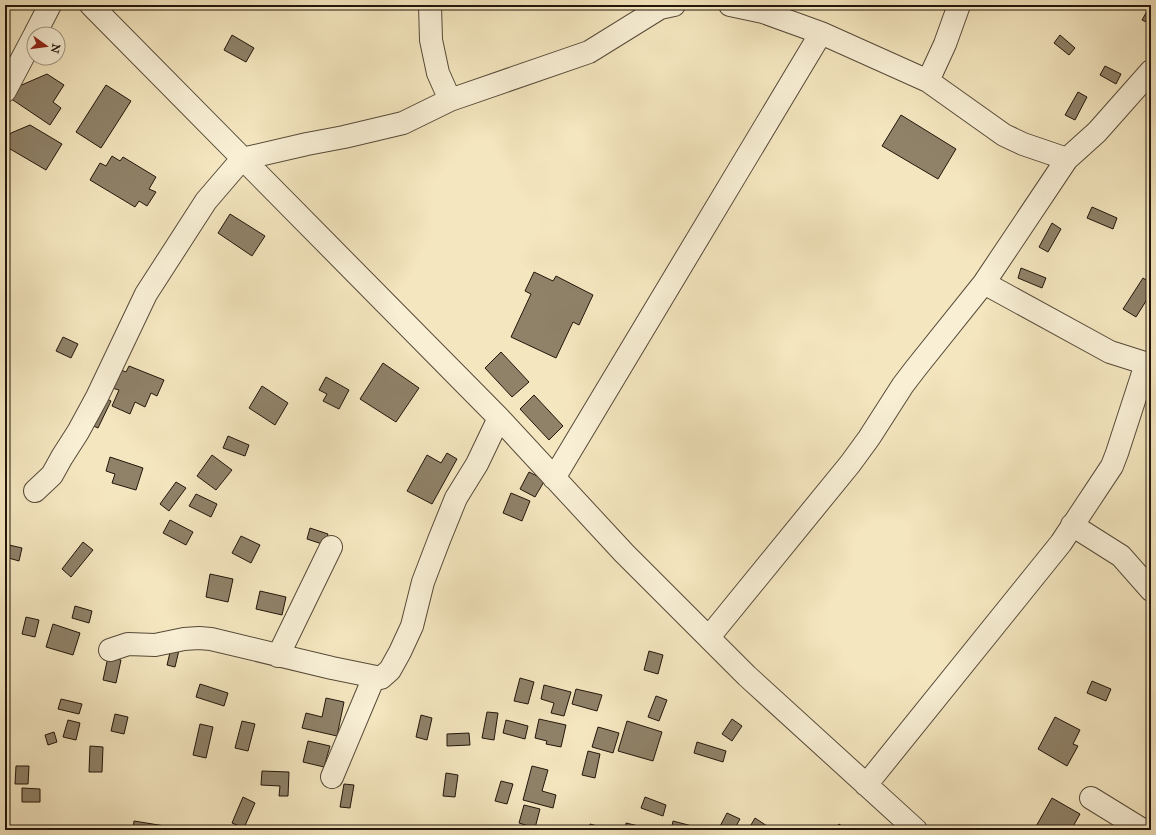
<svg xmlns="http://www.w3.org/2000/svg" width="1156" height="835" viewBox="0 0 1156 835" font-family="'IM FELL Great Primer',serif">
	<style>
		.building { fill: #8f8269; stroke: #22160b }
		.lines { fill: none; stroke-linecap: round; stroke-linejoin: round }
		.street-casing { stroke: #564a38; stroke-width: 24 }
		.street { stroke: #f8efd5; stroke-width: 22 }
	</style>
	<rect width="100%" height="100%" fill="#f4e6bf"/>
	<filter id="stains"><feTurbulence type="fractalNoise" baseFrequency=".005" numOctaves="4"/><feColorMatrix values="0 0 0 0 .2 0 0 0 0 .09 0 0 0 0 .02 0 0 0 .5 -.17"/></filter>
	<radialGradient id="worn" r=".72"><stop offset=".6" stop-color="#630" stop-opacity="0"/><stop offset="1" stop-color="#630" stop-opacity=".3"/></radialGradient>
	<path class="building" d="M1150,6H1151V24L1142,20Z
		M232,35L254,48L246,62L224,50Z
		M1060,35L1075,48L1069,55L1054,43Z
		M1105,66L1121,74L1116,84L1100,75Z
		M47,74L64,85L53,102L61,108L50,125L10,98L17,87Z
		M106,85L131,101L101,148L76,132Z
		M1078,92L1087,97L1075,120L1065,115Z
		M901,115L956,149L938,179L882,146Z
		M30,125L62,144L46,170L5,146V143L11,133Z
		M112,156L120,161L123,157L156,177L149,189L156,192L147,206L139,201L135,207L90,180L100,163L106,166Z
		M1092,207L1117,218L1113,229L1087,218Z
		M230,214L265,236L252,256L218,233Z
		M1052,223L1061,229L1048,252L1039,247Z
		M1021,268L1046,278L1042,288L1018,278Z
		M534,272L553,281L556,276L593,295L579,325L573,322L556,358L511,337L531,294L525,291Z
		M1143,278L1151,283V293L1136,317L1123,309Z
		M63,337L78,344L71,358L56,351Z
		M501,352L529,382L512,397L485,368Z
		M383,363L419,388L396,422L360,399Z
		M129,366L164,380L157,396L151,393L145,407L135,402L130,414L112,406L119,390L112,388L119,369L126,372Z
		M326,377L349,390L339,409L323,401L327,394L319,390Z
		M262,386L288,403L275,425L249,408Z
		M534,395L563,426L549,440L520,409Z
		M102,396L111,401L98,428L89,424Z
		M228,436L249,445L245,456L223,448Z
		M447,453L457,459L432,504L407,491L427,455L441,463Z
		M212,455L232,470L216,490L197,476Z
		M110,457L143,468L136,490L112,483L115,474L106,471Z
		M529,472L545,480L535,497L520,489Z
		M176,482L186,488L169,511L160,504Z
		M511,493L530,501L522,521L503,513Z
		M196,494L217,504L211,517L189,506Z
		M170,520L193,532L186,545L163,533Z
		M310,528L328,534L325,545L307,539Z
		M241,536L260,545L251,563L232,553Z
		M83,542L93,550L71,577L62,569Z
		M5,544L22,548L19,561L5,557Z
		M210,574L233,579L228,602L206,597Z
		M260,591L286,597L282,615L256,609Z
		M75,606L92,611L89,623L72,618Z
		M26,617L39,620L35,637L22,634Z
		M53,624L80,633L73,655L46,647Z
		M172,644L180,646L175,667L167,665Z
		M649,651L663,655L658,674L644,670Z
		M108,657L121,660L116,683L103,680Z
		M520,678L534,682L528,704L514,701Z
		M1092,681L1111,689L1106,701L1087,693Z
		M200,684L228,693L224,706L196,697Z
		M544,685L571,692L564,716L551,713L554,703L541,699Z
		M576,689L602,695L597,711L572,704Z
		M656,696L667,700L659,721L648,717Z
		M326,698L344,702L337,736L302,728L306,713L322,717Z
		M61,699L82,704L79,714L58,709Z
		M487,712L498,713L494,740L482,738Z
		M115,714L128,717L124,734L111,731Z
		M421,715L432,718L427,740L416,737Z
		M1055,717L1080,730L1073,744L1078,746L1067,766L1038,749Z
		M539,719L566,725L561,747L546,744L547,741L535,738Z
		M732,719L742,726L732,741L722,734Z
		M68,720L80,723L76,740L63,737Z
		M506,720L528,726L525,739L503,733Z
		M242,721L255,724L248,751L235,748Z
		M627,721L662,732L653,761L618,751Z
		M200,724L213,727L206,758L193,755Z
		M598,727L619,733L613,753L592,747Z
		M54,732L57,742L48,745L45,735Z
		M469,733L470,745L447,746V734Z
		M308,741L330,746L324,767L303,762Z
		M697,742L726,751L723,762L694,753Z
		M90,746L103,747L102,772H89Z
		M588,751L600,754L595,778L582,775Z
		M16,766H29L28,784H15Z
		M532,766L548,770L542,791L556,795L553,808L523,800Z
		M5,770L9,771L7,795H5Z
		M262,771L289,772L288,796H279L280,786L261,785Z
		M446,773L458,775L455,797L443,796Z
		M501,781L513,784L507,804L495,801Z
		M344,784L354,785L350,808L340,807Z
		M22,788L40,789V802H22Z
		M243,797L255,803L244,828L232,823Z
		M645,797L666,805L663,816L641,808Z
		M1052,798L1080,814L1071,830H1034Z
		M5,801L9,802L5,822Z
		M524,805L540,809L535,828L519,823Z
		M727,813L740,819L734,830H718Z
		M755,818L767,826L764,830H748Z
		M134,821L165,826L164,830H133Z
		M673,821L692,826L691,830H671Z
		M626,823L647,828L646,830H625Z
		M590,824L605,828V830H589Z
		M839,824L847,830H834Z"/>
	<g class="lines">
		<g class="street-casing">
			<path id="street" d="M91,5L499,418L624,553L747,676L916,830
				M430,5L431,40L438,73L450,100
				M730,5L763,12L821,33L928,81L1004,135L1023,144L1067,159
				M35,34L50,5
				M928,81L945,44L959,5
				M5,91L34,36
				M984,283L1110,352L1151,365
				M554,478L821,33
				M35,491L52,475L62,457L78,432L97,397L146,294L206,201L242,159L307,144L344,137L403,123L450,100L589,52L660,8L674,5
				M1072,525L1121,556L1151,590
				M709,637L850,464L869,438L903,385L916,368L984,283L1067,159L1097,132L1151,71
				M110,650L128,644L155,645L184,639L199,638L211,639L332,668L381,678L390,670L400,652L412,626L423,582L439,540L456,498L477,464L499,418
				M278,656L331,547
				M332,777L374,677
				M866,785L1061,543L1112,466L1117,453L1146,364
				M1091,798L1143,830"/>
		</g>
		<use href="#street" class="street"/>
	</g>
	<rect width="1156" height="835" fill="none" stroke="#f4e6bf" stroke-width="20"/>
	<rect x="6" y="6" width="1144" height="823" fill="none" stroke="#22160b" stroke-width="2"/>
	<rect x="10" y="10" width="1136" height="815" fill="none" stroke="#22160b"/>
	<g transform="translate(46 46) rotate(104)"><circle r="19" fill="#f8efd5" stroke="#a29884"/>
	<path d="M0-3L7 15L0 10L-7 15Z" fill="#8f2418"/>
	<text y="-6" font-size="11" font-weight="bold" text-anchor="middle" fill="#22160b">N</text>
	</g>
	<rect width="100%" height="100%" filter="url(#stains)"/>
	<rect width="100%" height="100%" fill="url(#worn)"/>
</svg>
